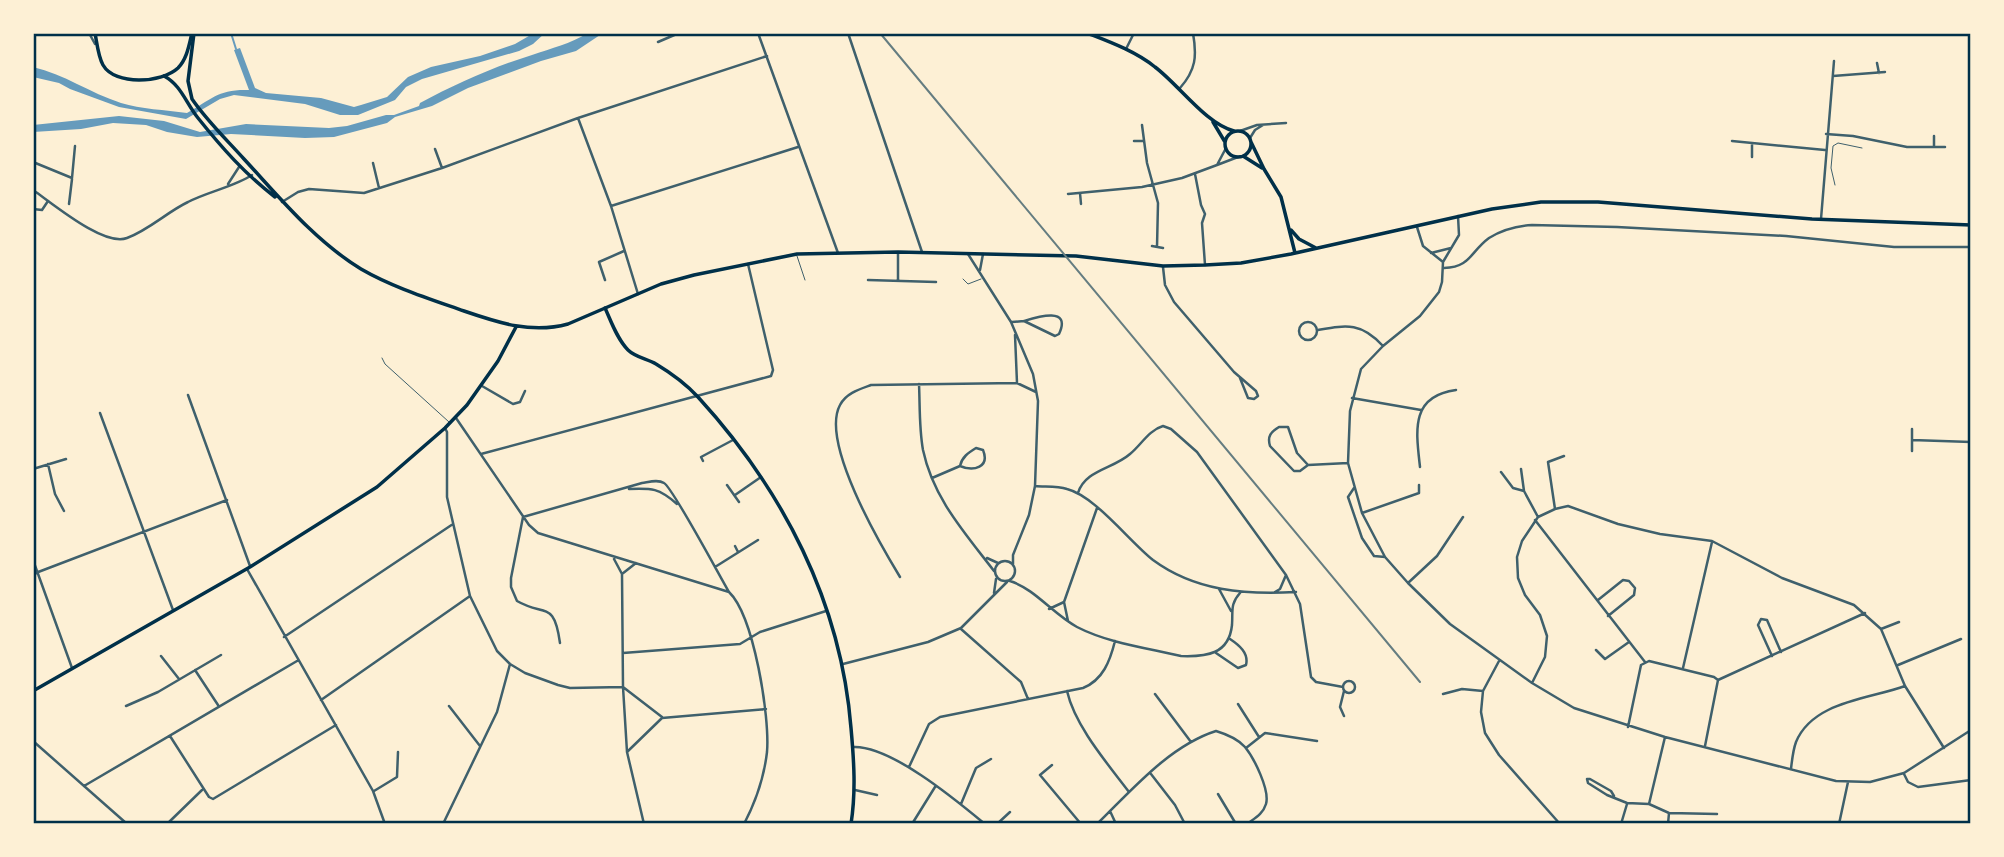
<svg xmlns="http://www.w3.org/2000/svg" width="2004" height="857" viewBox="0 0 2004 857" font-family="'Public Sans',sans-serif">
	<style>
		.water { fill: #669bbc }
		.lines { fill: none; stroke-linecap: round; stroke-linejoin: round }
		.stream { stroke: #669bbc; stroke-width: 2 }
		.service { stroke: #3f606c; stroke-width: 1 }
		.minor { stroke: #3f606c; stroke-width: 2.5 }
		.tertiary { stroke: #3f606c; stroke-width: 2.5 }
		.secondary { stroke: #003049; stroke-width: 3.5 }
		.primary { stroke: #003049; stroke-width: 3.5 }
		.trunk { stroke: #003049; stroke-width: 3.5 }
		.rail { stroke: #657d81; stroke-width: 2 }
		.neatline { fill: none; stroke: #003049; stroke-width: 2.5 }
	</style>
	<rect width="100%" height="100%" fill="#fdf0d5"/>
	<path class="water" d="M534,33H545L533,44L519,51L422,79L406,87L395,100L358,115H340L305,104L234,95L220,99L186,119L119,107L70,89L59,83L33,77V67C64,74 90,93 121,103C141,109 165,110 187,113C212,99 218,89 249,90L234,50L240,48L255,88L266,93L321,98L354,107L361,105L387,97L408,77L431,67L480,56L515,44Z
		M588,33H603L576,51L541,61L468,88L432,106L395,117L387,123L334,137L305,138L231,134L197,137L167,132L146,125L113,123L81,129L33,132V125L119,116L164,121L200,132L246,124L329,128L347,126L386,115H394L419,106L420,103C456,84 493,67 532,55C552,48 570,44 588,33Z"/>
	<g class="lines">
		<path class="stream" d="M231,33L236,49"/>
		<path class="service" d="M1835,185L1831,168L1833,146L1838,143L1862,148
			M797,256L805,280
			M963,279L968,284L981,279
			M382,358L385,364L449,422"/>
		<path class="minor" d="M89,33L95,44
			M758,33L838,253
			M848,33L922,252
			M658,42L679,33
			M1126,49L1134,33
			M1877,63L1879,73
			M1833,76L1885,72
			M1180,88C1196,70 1197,56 1193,33
			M578,118L611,206L638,294
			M1142,125L1147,163L1158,203L1157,247
			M1240,131L1257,125L1286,123
			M1826,134L1853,136L1907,147H1945
			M1934,136V147
			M1250,138L1255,130L1263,125
			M1134,141H1143
			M1732,141L1825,150
			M1226,148L1217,165L1238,157
			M435,149L442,168
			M1752,157V143
			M33,162L72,178L75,146
			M373,163L379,188
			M1195,174L1201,205L1205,214L1202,223L1205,265
			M1080,193L1081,204
			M1068,194L1142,187L1182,178L1217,165
			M282,202L298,192L309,189L364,193L442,168L578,118L767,56
			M69,204L72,179
			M611,206L798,147
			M33,209L42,210L48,201
			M1458,216L1459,235L1443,262L1442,282L1439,292L1420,316L1383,346L1361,369L1350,411L1348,463L1362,513L1385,557L1408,583L1450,624L1532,683L1574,708L1665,737L1836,781L1870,782L1904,773L1971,730
			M1821,219L1834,61
			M1417,227L1423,246L1443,262
			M1152,246L1163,248
			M1431,253L1451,248
			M968,254L1011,322L1033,374L1038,401L1035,486L1029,515L1013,555V564
			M1163,267L1165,285L1174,302L1234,372L1256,391L1258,396L1254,399L1248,398L1240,378
			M1444,268C1471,267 1470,252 1489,238C1502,230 1517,226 1532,225L1617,227L1786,236L1894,247H1971
			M980,270L983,254
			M605,280L599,262L624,251
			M868,280L936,282
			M898,281V253
			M1299 331a9 9 0 1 1 18 0a9 9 0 1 1-18 0Z
			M1012,322L1024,321L1055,336L1059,334C1072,306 1037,317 1024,321
			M1317,330C1347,325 1361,322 1383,346
			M1015,335L1017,383
			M919,384C920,405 919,428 923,450C933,498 965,533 994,571
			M482,386L513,404L520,402L525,391
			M188,395L250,566
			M1352,398L1421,410
			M100,413L173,610
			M456,418L529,525L538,533L729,592
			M445,428L447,432V497L470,596L497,651L510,664L525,673L558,685L570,688L623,687
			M1912,440L1971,442
			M1912,451V429
			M481,454L771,376L773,370L748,264
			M703,461L701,457L733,440
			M48,464L55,494L64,511
			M1308,465L1297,453L1288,427H1279C1271,432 1267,436 1270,446L1294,471H1300L1308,465L1348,463
			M1420,467C1416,431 1410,396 1456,390
			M33,469L66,459
			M1521,469L1524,491L1538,517
			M1501,472L1513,488L1524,491
			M932,478L960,466C974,472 990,467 983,450L976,448C968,453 962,457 960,466
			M727,485L739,502
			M1035,486C1045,487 1057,486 1067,489C1095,496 1129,541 1153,560C1195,591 1245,595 1296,592
			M1354,488L1348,497L1362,538L1374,556L1385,557
			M629,489C652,488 659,488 677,504
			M1078,493C1085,470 1113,469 1130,454C1141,445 1149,430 1163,426L1171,429L1197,452L1286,575L1300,604L1311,677L1316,682L1343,687
			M735,495L761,477
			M1555,509L1548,462L1564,456
			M1362,513L1419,493V485
			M1535,520L1645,662
			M735,546L738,552
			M987,558L998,563
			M614,559L622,574
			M33,560L72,668
			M995 571a10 10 0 1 1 20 0a10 10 0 1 1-20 0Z
			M636,563L622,574L623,687L627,752L644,824
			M715,567L758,540
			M247,569L373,791L385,824
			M33,574L227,500
			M900,577C880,544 820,442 840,405C846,393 860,389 871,385L1017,383L1036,392
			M1010,581C1035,589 1053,614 1077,627C1108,643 1147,648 1181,656C1207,657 1229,654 1232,625C1233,611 1230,604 1240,593
			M1408,583L1437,556L1463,517
			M1219,589L1231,611
			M1275,592L1280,589L1286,575
			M994,593L996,579
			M1598,600L1623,580L1629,581L1635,588L1634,595L1608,616
			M1049,609L1064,602
			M1068,621L1064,602L1097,508
			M961,629L1021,682L1028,699
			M1881,629L1899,622
			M284,637L453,524
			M560,643C554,600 545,617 517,601L511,587V578L523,517L642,483C649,482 658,479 664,483C673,488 720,577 729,592C754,616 770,717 767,752C764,778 756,801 744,824
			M1596,650L1605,659L1629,642
			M623,653L740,644L760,632L826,611
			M1216,653L1238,668L1246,665C1249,653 1239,645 1230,639
			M161,656L179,679
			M1772,656L1758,625L1761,619L1767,620L1781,652
			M1499,661L1483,691L1481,712L1485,733L1499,755L1560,824
			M843,664L928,642L961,628L1007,582
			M1898,665L1961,639
			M1683,668L1712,542
			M195,670L218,705
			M1718,680L1865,613
			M1343 687a6 6 0 1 1 12 0a6 6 0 1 1-12 0Z
			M1532,683L1545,657L1547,636L1540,615L1525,595L1518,578L1517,557L1522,541L1538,517L1555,509L1568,506L1618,524L1660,534L1712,541L1782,578L1854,605L1881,629L1905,686L1944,748
			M623,687L662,717
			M1067,691C1075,726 1107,763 1129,792
			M1155,694L1191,742
			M1443,694L1462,689L1483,691
			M321,700L470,596
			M1238,704L1259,737
			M126,706L158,692L221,655
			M449,706L480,746
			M1344,716L1340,707L1344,691
			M1628,727L1641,665L1649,661L1714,677L1718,680L1705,746
			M170,736L209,797L213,799L336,725
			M33,741L126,823
			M853,747C890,745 956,800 985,824
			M1246,748L1265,733L1317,741
			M627,752L662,718L766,709
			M1052,765L1040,775L1081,824
			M909,767L929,724L940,717L1083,688C1103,680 1110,661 1115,641
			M1791,769C1792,760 1793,750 1796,742C1813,701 1870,699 1905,686
			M1151,774L1175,805L1185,824
			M1904,774L1908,782L1918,787L1971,780
			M84,786L297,661
			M855,790L877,795
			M374,791L397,777L398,752
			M1218,794L1236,824
			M1614,796L1611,791L1590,779H1587L1588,783L1607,795L1627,803L1649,804L1669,813L1717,814
			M961,804L976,768L991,759
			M1649,804L1665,737
			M1110,811L1116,824
			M167,824L202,790
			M443,824L497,712L510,664
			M912,824L935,787
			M997,824L1010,812
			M1097,824C1131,791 1169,746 1216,731C1226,734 1237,738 1245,747C1254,758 1270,790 1266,804C1263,814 1255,818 1247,824
			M1621,824L1627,804
			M1668,824L1669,813
			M1839,824L1848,782"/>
		<path class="tertiary" d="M228,184L239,167
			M33,190C52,203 104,247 127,238C149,230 167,212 188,202C207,192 236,186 252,175"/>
		<path class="secondary" d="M605,308C611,321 617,339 628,350C635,357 647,359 656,364C671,373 686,384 698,397C783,490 841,602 851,728C854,761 856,792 851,824"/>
		<path class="primary" d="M194,33L188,81L192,99C207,121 227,140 244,159C280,198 315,241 361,269C392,287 430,299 464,311C499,323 532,334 568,324L661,284L694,275L797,254L898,252L1076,256L1163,266L1205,265L1241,263L1291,254L1492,209L1541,202H1598L1812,219L1971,225
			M1087,33C1110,42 1135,51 1155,67C1179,85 1206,124 1234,131
			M164,76C181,85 186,103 198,118C222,148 245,174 275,197
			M1213,122L1225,142
			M1225 144a13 13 0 1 1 26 0a13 13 0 1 1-26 0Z
			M1251,142L1264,169L1281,197L1295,253
			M1243,156L1262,168
			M1291,230L1299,239L1316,248
			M33,691L250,567L377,487L445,428L467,405L498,361L516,327"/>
		<path class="trunk" d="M95,33C97,43 98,56 103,65C115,86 162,83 178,68C187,59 189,45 192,33"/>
		<path class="rail" d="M880,33L1420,682"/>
	</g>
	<rect width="2004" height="857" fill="none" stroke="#fdf0d5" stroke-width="70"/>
	<rect x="35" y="35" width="1934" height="787" class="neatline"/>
</svg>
